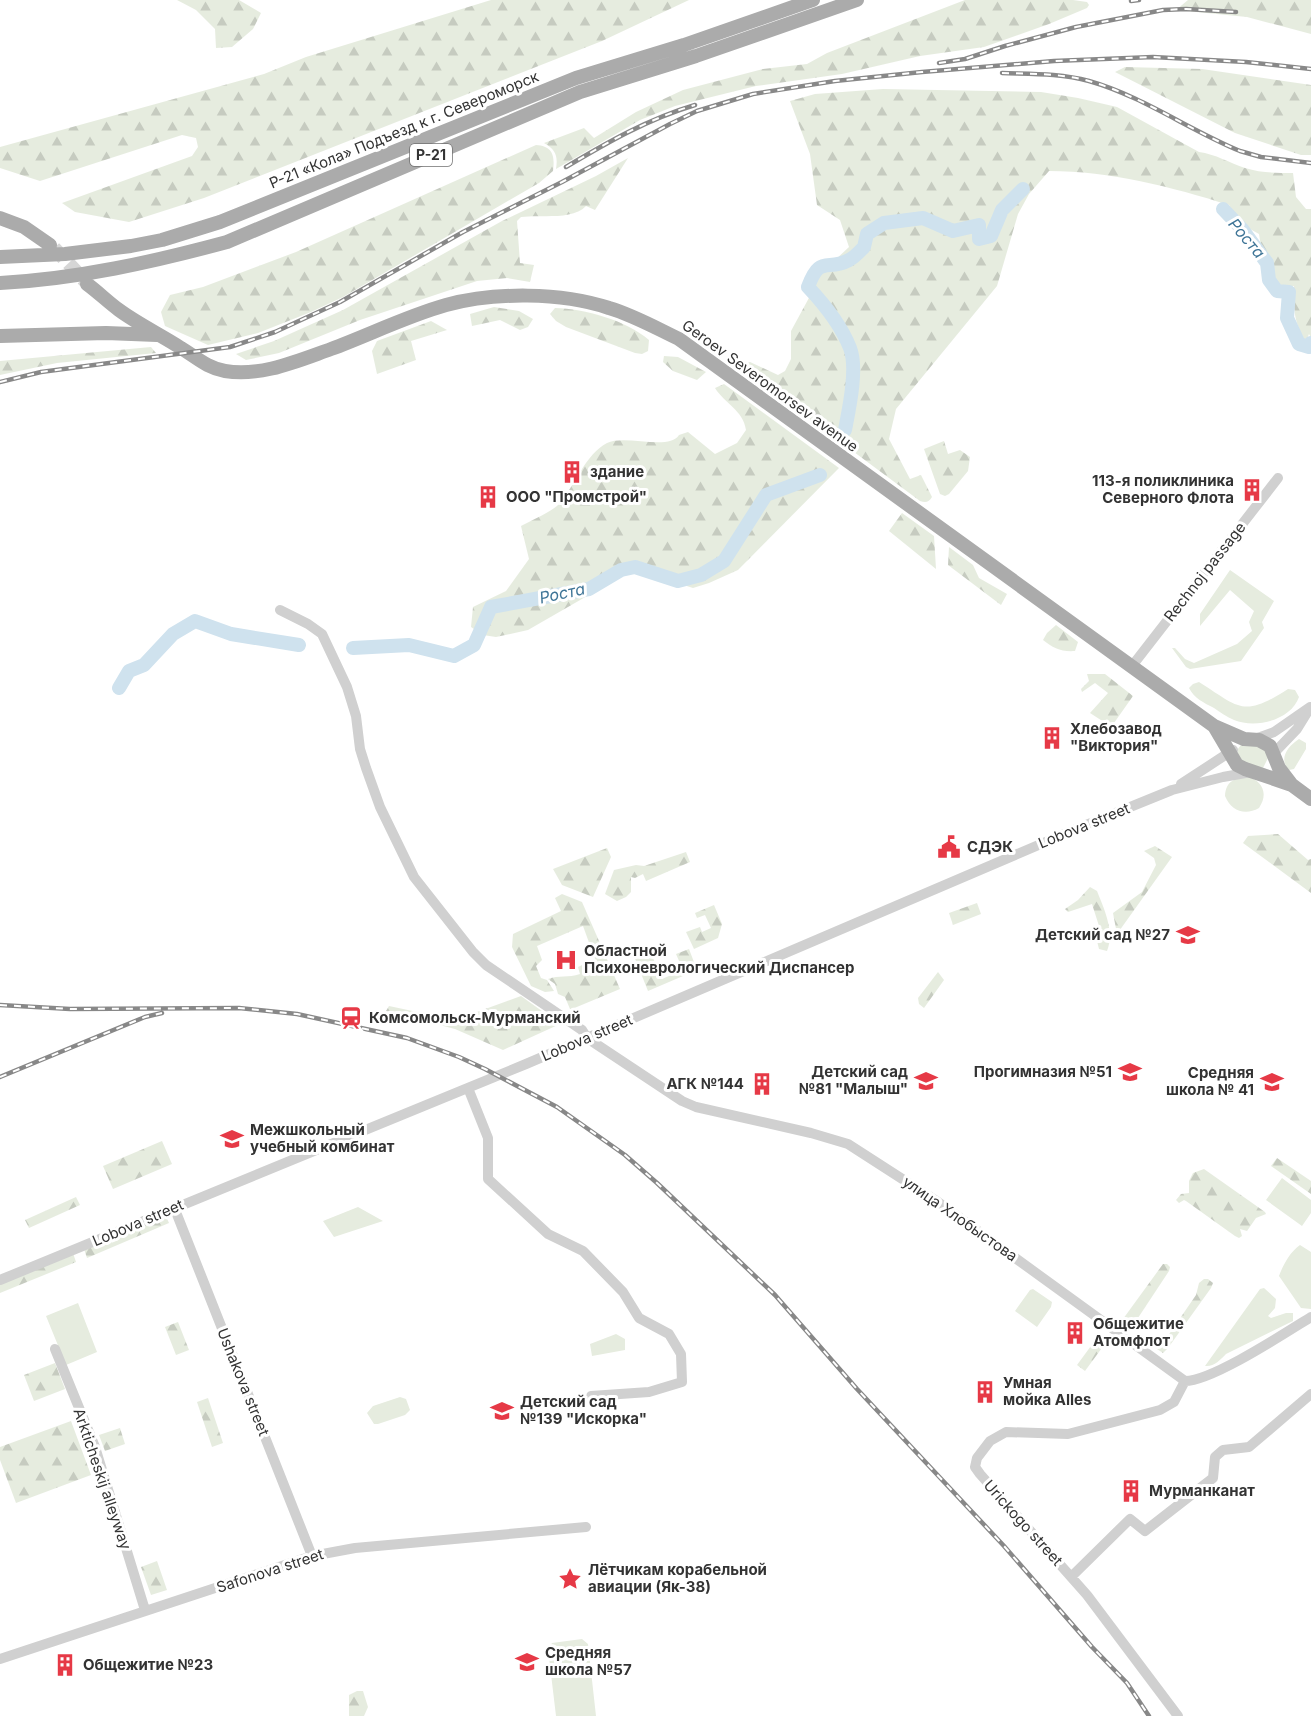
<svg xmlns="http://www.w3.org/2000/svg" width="1311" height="1716" viewBox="0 0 1311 1716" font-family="Inter,sans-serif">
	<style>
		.green { fill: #e6ecdf }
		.forest { fill: url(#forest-firs) }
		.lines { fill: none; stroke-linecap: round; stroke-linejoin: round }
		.river { stroke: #cfe2ee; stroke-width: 14 }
		.major-tunnel { stroke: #d6d6d6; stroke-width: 14; stroke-dasharray: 14 7; stroke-linecap: butt }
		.minor { stroke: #d0d0d0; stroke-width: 10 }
		.major { stroke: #ababab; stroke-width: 14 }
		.rail-casing { stroke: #888; stroke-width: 4.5 }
		.rail { stroke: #fff; stroke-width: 2; stroke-dasharray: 7; stroke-linecap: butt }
		.labels { text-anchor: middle; stroke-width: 6; stroke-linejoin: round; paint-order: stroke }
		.shield { fill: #fff; stroke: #707070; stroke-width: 1.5 }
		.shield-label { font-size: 14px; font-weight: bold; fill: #333 }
		.street-label { font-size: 15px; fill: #333; stroke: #fff }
		.poi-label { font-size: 15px; font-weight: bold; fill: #333; stroke: #fff; text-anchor: start }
		.water-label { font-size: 16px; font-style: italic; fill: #3f7597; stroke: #fff }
	</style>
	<defs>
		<pattern id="forest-firs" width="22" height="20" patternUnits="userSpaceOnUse" patternTransform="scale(1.5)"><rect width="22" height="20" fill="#e6ecdf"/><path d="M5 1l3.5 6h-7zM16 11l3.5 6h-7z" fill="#c6cbc0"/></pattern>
	</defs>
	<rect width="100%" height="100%" fill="#fff"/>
	<path class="green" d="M1230,570L1274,601L1262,622L1264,628L1241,661L1190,669L1186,667L1172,648H1175L1185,659L1194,663L1237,644L1252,631L1249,622L1254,611L1230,590L1200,626V614Z
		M1199,682C1240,708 1243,718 1288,689L1295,690L1299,697C1291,720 1256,729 1234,720C1227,717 1220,712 1214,708C1204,703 1194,698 1189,688L1193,684Z
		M1299,739L1306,743V749L1294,769L1289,770C1278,759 1288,746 1299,739Z
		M1246,743L1265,746L1269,756L1263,768L1240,762L1237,750L1241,745Z
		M1247,776C1262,781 1269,793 1259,808C1245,816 1231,811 1225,796C1226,781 1234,779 1247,776Z
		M1282,1178L1311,1200V1213L1302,1226L1266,1200Z
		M358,1207L383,1221L334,1237L323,1221Z
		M1300,1245L1311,1252V1309L1301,1308L1279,1276C1283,1265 1290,1252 1300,1245Z
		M1264,1288L1276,1299L1275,1308L1268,1316L1271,1318L1286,1313H1293V1321L1226,1354C1220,1360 1214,1367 1205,1366L1260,1289Z
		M1033,1289L1052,1302L1051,1307L1037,1327L1015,1311L1030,1290Z
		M78,1303L97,1352L66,1365L46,1316Z
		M616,1334L625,1339V1350L592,1356L590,1344Z
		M400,1397L406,1399L410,1410L405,1415L378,1424H374L367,1413L373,1406Z
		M582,1639L588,1644L596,1716H556L548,1649L552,1643Z"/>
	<path class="forest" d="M177,0H239L261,13L253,29L232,47L216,48L215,29L196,10Z
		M491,0H689L602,41L204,198L129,222L75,212L62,203L192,156L198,147L196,138L182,135L40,181L0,168V147L264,74L306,57Z
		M965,0H1073L1087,2L1089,5L1087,8L1049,24L984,47L920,56L842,74L756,86L675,106L640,120L556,169C558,156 556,150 544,143L584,128L594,138L636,112L683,90L763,69L807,64L827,53Z
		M1188,0H1311V34L1247,17L1176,10Z
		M1125,67L1202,69L1311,85V155H1301L1235,133L1115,72Z
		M883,89L1041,92L1078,98L1117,107L1199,152C1215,154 1230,163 1245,168C1261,173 1276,173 1293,173L1296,197L1306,209H1311V338L1309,334L1306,342C1293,321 1294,309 1294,286L1280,287L1273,276V265L1262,253L1259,234L1239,223L1229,205C1172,187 1110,171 1049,171L1029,194L1018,214L997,286L896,409L889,439L910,479L921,475L932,497C929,502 926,503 920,501L749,374L744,364L750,362L778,375L785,371L791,359V331L810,296L816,278L849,247L840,220L817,205L810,154L790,101L815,94Z
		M536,145C553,146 555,156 553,171L539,183L343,297L311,312L258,333L208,345L165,326L161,312L170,295L203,287L296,252Z
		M628,158L595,210L586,206C572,221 540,214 521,217L517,221L520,263L534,265L530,282L507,278L477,281L360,320L279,353L246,360L236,354L274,341L343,310L502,221L596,176Z
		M494,307L519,311L533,319L528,327L520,330L500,320L472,326L470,314Z
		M555,308C585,309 626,320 649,340L648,351L642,354L635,353L566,327L556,321L550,314Z
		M431,321L447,330L411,341L416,360L377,374L372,351L377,341Z
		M151,347L156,353L57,363L0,375V361Z
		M664,356L678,357L706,372L697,380L673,371L663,362Z
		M724,384L839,468L738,570L709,583L693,588L634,569L528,630L496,637L483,635L471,627L473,607L506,591L529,559L521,526C532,520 554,511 561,502C575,484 586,454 607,443C625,434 669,451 679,435L688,432L715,454L737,443L746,430C743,410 725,404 715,388Z
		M944,441L948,454L960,450L970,457L968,471L949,494L945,496L940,494L924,449Z
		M902,513L934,536L936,569L889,531Z
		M949,547L973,565L979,578L1007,594L1001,605L948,565Z
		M1056,625L1078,642L1075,651C1061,652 1053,648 1043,640L1047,633Z
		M1087,674H1105L1133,696L1114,723L1107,724L1090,713L1108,693L1095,683L1082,692L1081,689L1089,681Z
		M1278,834L1308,860L1311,859V893L1243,843L1248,836Z
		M1155,846L1172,857L1117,934L1113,913L1142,892L1156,865L1154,858L1144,851Z
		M607,848L611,857L593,897L562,885L553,869Z
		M686,852L690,862L646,881L643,874L635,878L631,877V892L626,897L617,901L605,894L614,870L636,865L644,866Z
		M1090,887L1097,891C1104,909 1115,931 1107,951L1099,949L1097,941L1079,939L1078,933L1099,926L1092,904L1068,912L1065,909L1078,900Z
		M562,894L582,902L620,989L572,1009H570L565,997L558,994L555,984L548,979C559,975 568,978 580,974L578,967L595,959L583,926L537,946L542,960L536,966L541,978L547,980L554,991L545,992L531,986L512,947L513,934L561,911L555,898Z
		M977,903L981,914L953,925L949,913Z
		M714,905L722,924L718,938L694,949L686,932L700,927L702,932L711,928L705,915L697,918L695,913Z
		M647,944L662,979L683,970L676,954L689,949L697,970L648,991L632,951Z
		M938,972L944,980L924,1008L919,1004L918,998Z
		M521,996L560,1024L503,1050L455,1029L386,1011L389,1006L455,1020Z
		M162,1141L172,1164L113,1189L103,1166Z
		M1277,1158L1311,1181V1194L1271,1166Z
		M1204,1169L1265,1212L1266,1214L1256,1218L1247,1231L1240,1229L1242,1236L1239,1238L1235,1236L1186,1201L1184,1200L1179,1203L1176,1200L1181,1194L1189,1193V1181L1193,1173Z
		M76,1197L80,1205L29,1228L25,1220Z
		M165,1214L169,1223L87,1258L84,1249Z
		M73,1253L76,1262L0,1293V1283Z
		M1163,1264H1167L1170,1267L1169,1271L1134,1324L1129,1325L1124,1322L1123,1319Z
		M1204,1279H1208L1213,1283L1211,1288L1168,1348L1163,1353L1154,1347V1345L1161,1346L1196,1295L1199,1283Z
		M178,1322L189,1350L176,1355L165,1327Z
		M1099,1335L1107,1341L1085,1371L1077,1365Z
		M55,1363L65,1389L34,1401L24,1375Z
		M208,1398L223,1443L212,1447L197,1402Z
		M71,1421L91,1475L16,1503L0,1460V1447Z
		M120,1428L125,1444L105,1451L99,1435Z
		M157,1561L167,1590L151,1595L141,1567Z
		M357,1691H363L368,1707L364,1716H349V1695Z"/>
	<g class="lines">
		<path class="river" d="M1223,209L1242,229L1267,263L1269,280L1277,291L1289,292L1287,318L1299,344L1309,347L1311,343
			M845,430C849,409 858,368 850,348C841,325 825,305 808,287C820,254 827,272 849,260C855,257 860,251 864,247L867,234L884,223L923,218L953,231L979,225V239L991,236L1002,210L1023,189
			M353,648L409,645L454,656L474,645L491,607L589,589L621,570L635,567L678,581L701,575L724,561L766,495L820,475
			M119,688L129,671L144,665L173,634L195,621L231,634L299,645"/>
		<path class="major-tunnel" d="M54,248L86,282"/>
		<path class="minor" d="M280,610L308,624L322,634L347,687L356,716L360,749L366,768L380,807L414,877L473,952L486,965L582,1030L587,1038L682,1101L696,1107L811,1133L848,1144L938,1202L1185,1381C1212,1381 1285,1333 1311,1317
			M1132,666L1278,478
			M1255,739L1274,732L1310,707
			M1274,753L1297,729L1308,711
			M1181,784L1233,750
			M468,1088L488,1138V1179L548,1234L583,1251L623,1292L639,1318L669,1334L681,1354L682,1382L649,1392L591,1396
			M174,1207L312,1556
			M0,1280L526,1064L1076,829L1172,790L1223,777L1251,772
			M55,1349L95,1447L145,1610
			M1071,1577L1130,1519L1145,1531L1213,1478L1215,1457L1223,1450L1249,1447L1311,1394
			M0,1659L312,1556L355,1548L586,1527
			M1178,1716L1087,1595L980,1474L975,1467L977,1458L990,1441L1006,1432L1068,1434L1160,1410L1174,1402L1185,1381"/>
		<path class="major" d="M0,218L24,227L50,245
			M0,257L65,254L131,246L162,240L220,222L576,78L684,45L813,0
			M0,283C77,279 153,262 227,242L580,92L696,56L857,0
			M87,284C98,292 108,302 119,310C138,324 161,335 181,348C196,357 207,368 225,371C261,377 297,361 331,349C369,335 407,316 446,305C494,292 561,292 609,308C633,315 656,328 679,339L1214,726L1244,739L1259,740L1270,746L1279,768L1292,785
			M0,336L106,333L157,335
			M1214,726L1237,765L1245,769L1292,785L1311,799"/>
		<g class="rail-casing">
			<path id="rail" d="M1131,1L1139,0
				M939,63L965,59L1005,46L1076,27L1163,10L1186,9L1236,12
				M1002,73C1031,74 1060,73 1089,81C1142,96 1189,130 1240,151L1261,157L1311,163
				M566,167C608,142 648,119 695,105
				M0,382L41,372L230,347L275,332L340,302L463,232L562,182L670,124L697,111L753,94L835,81L922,72L1054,61L1153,57L1246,62L1311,69
				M0,1005L70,1009L239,1008L297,1014L407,1038L459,1057L485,1069L557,1107L625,1155L657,1183L775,1295L857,1389L1004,1546L1092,1647L1127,1683L1149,1716
				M0,1077L145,1017L162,1013"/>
		</g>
		<use href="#rail" class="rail"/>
	</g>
	<defs>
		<g id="building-bare" transform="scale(1.8)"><path d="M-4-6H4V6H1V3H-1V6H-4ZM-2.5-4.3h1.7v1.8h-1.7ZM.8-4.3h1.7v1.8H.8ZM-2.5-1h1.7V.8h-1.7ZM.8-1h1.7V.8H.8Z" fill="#e63946" stroke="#fff" stroke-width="2.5" paint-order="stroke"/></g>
		<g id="civic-bare" transform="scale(1.8)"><path d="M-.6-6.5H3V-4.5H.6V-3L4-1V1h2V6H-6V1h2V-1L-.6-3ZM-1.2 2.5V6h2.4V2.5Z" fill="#e63946" stroke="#fff" stroke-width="2.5" paint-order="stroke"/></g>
		<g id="school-bare" transform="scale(1.8)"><path d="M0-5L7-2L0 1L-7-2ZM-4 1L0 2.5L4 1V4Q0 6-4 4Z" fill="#e63946" stroke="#fff" stroke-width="2.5" paint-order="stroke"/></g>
		<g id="hospital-bare" transform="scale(1.8)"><path d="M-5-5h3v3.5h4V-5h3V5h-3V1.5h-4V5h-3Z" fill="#e63946" stroke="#fff" stroke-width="2.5" paint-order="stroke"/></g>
		<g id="station-bare" transform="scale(1.8)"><path d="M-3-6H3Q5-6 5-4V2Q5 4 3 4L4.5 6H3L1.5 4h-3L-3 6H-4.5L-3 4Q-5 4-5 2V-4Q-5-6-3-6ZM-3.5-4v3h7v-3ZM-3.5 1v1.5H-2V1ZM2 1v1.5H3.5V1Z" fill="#e63946" stroke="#fff" stroke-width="2.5" paint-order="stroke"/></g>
		<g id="university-bare" transform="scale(1.8)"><path d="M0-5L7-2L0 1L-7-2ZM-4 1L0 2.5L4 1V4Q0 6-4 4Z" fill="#e63946" stroke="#fff" stroke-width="2.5" paint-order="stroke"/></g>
		<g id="sight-bare" transform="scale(1.8)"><path d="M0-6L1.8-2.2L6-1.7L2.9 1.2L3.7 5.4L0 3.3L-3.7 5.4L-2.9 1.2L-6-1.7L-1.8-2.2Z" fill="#e63946" stroke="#fff" stroke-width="2.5" paint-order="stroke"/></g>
	</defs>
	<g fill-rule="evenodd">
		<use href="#building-bare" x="572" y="472"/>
		<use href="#building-bare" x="1252" y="490"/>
		<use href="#building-bare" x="488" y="497"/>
		<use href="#building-bare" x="1052" y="738"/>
		<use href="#civic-bare" x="949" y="847"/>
		<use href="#school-bare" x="1188" y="935"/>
		<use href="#hospital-bare" x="566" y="960"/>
		<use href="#station-bare" x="351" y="1018"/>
		<use href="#school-bare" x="1130" y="1072"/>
		<use href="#school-bare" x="926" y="1081"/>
		<use href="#school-bare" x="1272" y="1082"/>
		<use href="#building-bare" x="762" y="1084"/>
		<use href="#university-bare" x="232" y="1139"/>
		<use href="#building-bare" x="1075" y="1333"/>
		<use href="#building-bare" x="985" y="1392"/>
		<use href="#school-bare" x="502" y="1411"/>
		<use href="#building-bare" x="1131" y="1491"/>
		<use href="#sight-bare" x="570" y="1579"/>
		<use href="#school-bare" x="527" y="1662"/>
		<use href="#building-bare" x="65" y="1665"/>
	</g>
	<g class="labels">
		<rect class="shield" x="410" y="144" width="42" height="22" rx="4.5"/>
		<g class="shield-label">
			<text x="431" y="160">Р-21</text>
		</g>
		<g class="street-label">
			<text transform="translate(404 130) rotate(-22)" y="5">Р-21 «Кола» Подъезд к г. Североморск</text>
			<text transform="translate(770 386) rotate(36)" y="5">Geroev Severomorsev avenue</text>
			<text transform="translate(1205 572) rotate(-52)" y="5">Rechnoj passage</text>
			<text transform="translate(1084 826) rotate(-22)" y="5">Lobova street</text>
			<text transform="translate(587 1038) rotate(-23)" y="5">Lobova street</text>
			<text transform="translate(960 1219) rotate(35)" y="5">улица Хлобыстова</text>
			<text transform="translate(138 1223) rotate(-23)" y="5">Lobova street</text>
			<text transform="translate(243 1382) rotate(68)" y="5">Ushakova street</text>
			<text transform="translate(102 1479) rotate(71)" y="5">Arkticheskij alleyway</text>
			<text transform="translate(1023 1523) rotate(48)" y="5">Urickogo street</text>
			<text transform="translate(270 1571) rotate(-18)" y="5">Safonova street</text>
		</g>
		<g class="poi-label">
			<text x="590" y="477">здание</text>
			<text x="1234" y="486" text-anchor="end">113-я поликлиника<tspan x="1234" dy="17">Северного Флота</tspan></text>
			<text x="506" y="502">ООО "Промстрой"</text>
			<text x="1070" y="734">Хлебозавод<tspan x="1070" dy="17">"Виктория"</tspan></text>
			<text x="967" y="852">СДЭК</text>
			<text x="1170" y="940" text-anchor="end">Детский сад №27</text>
			<text x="584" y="956">Областной<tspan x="584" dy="17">Психоневрологический Диспансер</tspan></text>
			<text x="369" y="1023">Комсомольск-Мурманский</text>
			<text x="908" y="1077" text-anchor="end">Детский сад<tspan x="908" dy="17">№81 "Малыш"</tspan></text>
			<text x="1112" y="1077" text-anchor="end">Прогимназия №51</text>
			<text x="1254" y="1078" text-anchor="end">Средняя<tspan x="1254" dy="17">школа № 41</tspan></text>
			<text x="744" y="1089" text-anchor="end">АГК №144</text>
			<text x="250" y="1135">Межшкольный<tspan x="250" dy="17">учебный комбинат</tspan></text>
			<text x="1093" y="1329">Общежитие<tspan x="1093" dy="17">Атомфлот</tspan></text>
			<text x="1003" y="1388">Умная<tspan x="1003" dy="17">мойка Alles</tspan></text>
			<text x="520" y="1407">Детский сад<tspan x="520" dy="17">№139 "Искорка"</tspan></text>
			<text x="1149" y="1496">Мурманканат</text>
			<text x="588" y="1575">Лётчикам корабельной<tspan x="588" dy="17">авиации (Як-38)</tspan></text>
			<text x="545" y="1658">Средняя<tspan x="545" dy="17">школа №57</tspan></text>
			<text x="83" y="1670">Общежитие №23</text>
		</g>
		<g class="water-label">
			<text transform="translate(1247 238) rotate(50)" y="6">Роста</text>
			<text transform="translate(562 593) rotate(-12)" y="6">Роста</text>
		</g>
	</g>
</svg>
